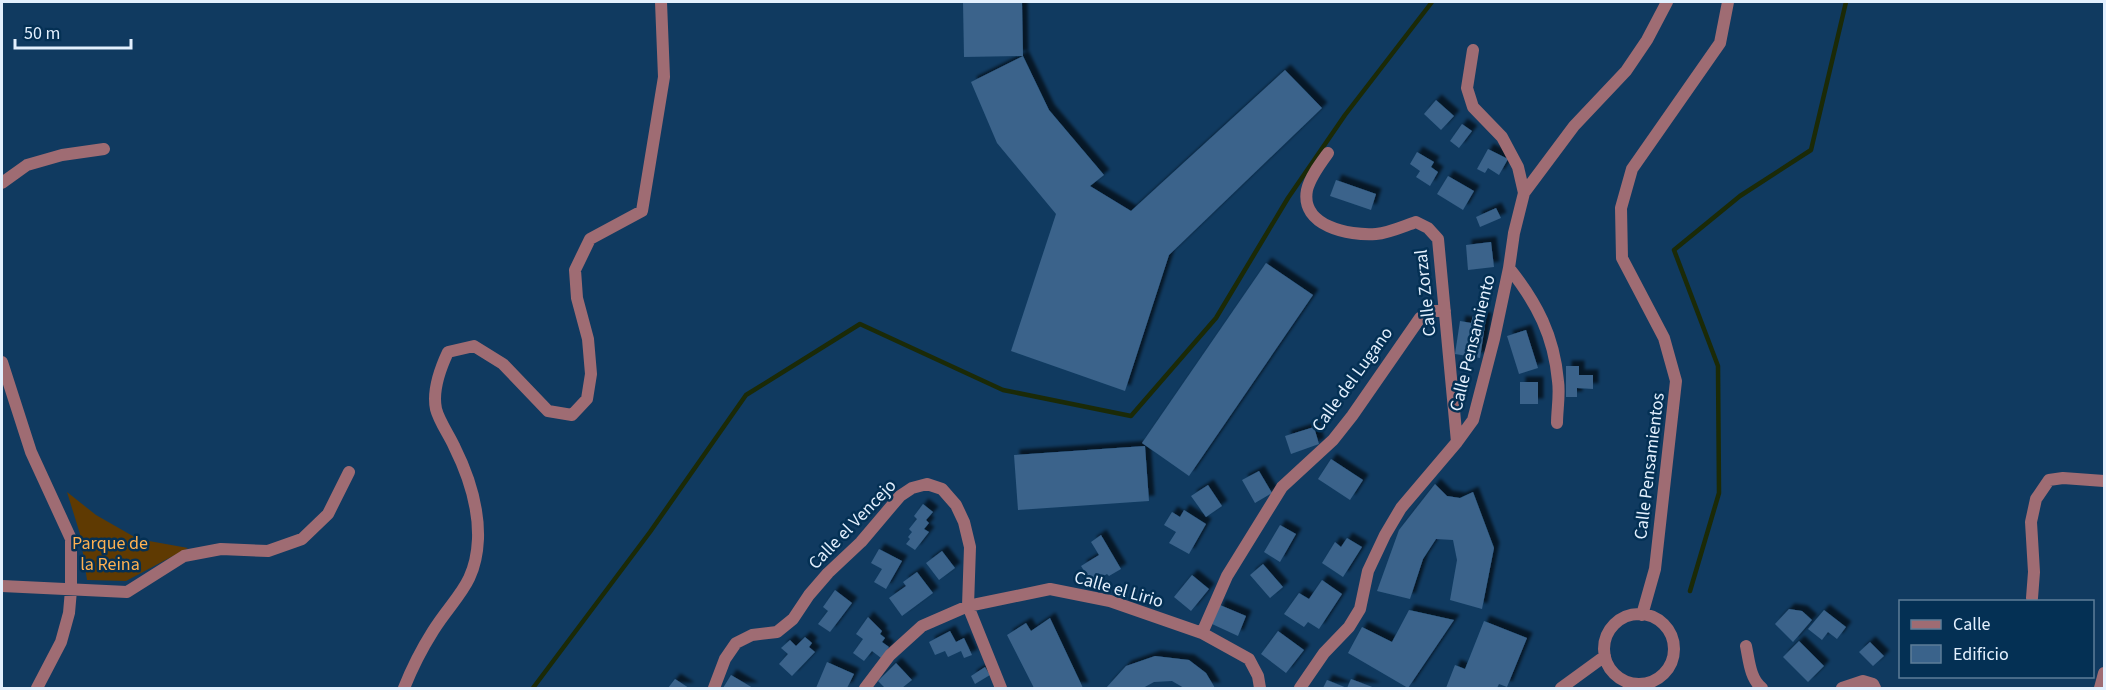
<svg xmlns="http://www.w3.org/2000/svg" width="2106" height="690" viewBox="0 0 2106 690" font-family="'Source Sans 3',sans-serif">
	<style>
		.green { fill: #5f3a02 }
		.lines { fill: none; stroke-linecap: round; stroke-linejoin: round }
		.stream { stroke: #1b2a07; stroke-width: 4.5 }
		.building { fill: #3a638b; filter: url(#shadow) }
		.street { stroke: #9f6c73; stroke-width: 12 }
		.labels { text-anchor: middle; stroke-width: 5; stroke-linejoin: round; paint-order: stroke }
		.street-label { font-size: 18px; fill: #e3f0fe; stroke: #043054 }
		.park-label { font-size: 18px; fill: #feb151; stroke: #043054 }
	</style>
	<defs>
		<filter id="shadow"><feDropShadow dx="5.5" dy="-5.5" stdDeviation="1.5" flood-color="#0009"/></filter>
	</defs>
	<rect width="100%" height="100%" fill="#103a60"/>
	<path class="green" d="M67,492L96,515L138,539L188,548L126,581L87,580L80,534Z"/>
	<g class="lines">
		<path class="stream" d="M1690,591L1719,493L1718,366L1674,250L1740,196L1811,150L1846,2
			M533,688L650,532L746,395L860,324L1003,390L1131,416L1216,318L1288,198L1345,115L1432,2"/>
	</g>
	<path class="building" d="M963,2H1022L1023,56L964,57Z
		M1023,56L1049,110L1104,175L1090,186L1131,211L1285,70L1322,108L1169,255L1125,391L1011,351L1056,214L997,143L971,82Z
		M1436,100L1454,116L1441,130L1424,114Z
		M1462,124L1472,131L1459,148L1450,141Z
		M1488,149L1508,159L1499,175L1488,168L1485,173L1477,169Z
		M1417,152L1434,162L1431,167L1438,172L1430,186L1416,177L1420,171L1410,164Z
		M1448,176L1474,191L1463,210L1437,194Z
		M1336,180L1376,194L1371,210L1330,196Z
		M1496,208L1501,218L1480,227L1476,217Z
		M1491,242L1494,267L1468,270L1466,245Z
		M1266,263L1313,295L1189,476L1142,443Z
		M1473,316L1486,318L1480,358L1455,354L1460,321L1471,323Z
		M1526,330L1538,368L1519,374L1507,336Z
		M1566,366H1579V375H1593V389L1577,388V397H1566Z
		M1520,382H1538V404H1520Z
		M1314,427L1319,444L1291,454L1285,436Z
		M1145,446L1149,501L1018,510L1014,455Z
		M1331,459L1363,480L1350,500L1318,479Z
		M1259,471L1272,493L1255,503L1242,480Z
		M1435,484L1447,496L1460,498L1473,492L1494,548L1482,609L1450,600L1457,560L1453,540L1436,539L1423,559L1410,599L1377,591L1399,530Z
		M1208,485L1222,506L1206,517L1191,496Z
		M923,504L933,512L926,520L929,523L924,529L929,532L915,550L906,544L910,539L908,537L912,532L909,529L917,519L914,516Z
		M1184,510L1206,524L1189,554L1169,543L1176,532L1164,525L1172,512L1180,517Z
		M1280,525L1296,534L1280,562L1264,552Z
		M1101,535L1121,569L1109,576L1107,574L1092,583L1081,566L1099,555L1091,542Z
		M1347,538L1362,547L1343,577L1322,563L1335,542L1341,547Z
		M879,549L902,561L886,589L874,582L882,569L871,563Z
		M942,551L955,568L939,580L926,563Z
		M1263,564L1283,587L1270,598L1250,575Z
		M917,572L933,593L902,616L889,598L906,586L903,582Z
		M1192,575L1209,589L1191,611L1174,597Z
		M1322,580L1342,594L1319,629L1308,622L1304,627L1284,614L1299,593L1309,599Z
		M835,590L852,603L830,632L818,624L828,611L823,607Z
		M1220,605L1246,616L1238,636L1212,624Z
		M1789,609L1802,611L1812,620L1793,642L1775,624Z
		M1409,610L1454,620L1408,688L1348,653L1362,627L1392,642Z
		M1824,610L1846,627L1837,639L1828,632L1822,640L1808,629Z
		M868,617L882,631L880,634L885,638L882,642L889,647L881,658L872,651L864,661L853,653L863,639L856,634Z
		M1050,618L1083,688H1034L1007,635L1026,623L1031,631Z
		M1484,621L1527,638L1507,687L1499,684L1497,688H1446L1455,665L1465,669Z
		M950,631L956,642L964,638L972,655L964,658L961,651L948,657L945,651L935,655L929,642Z
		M1278,631L1304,650L1286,673L1261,654Z
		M805,637L812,643L809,647L815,652L792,676L779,664L788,654L781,648L790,640L796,646Z
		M1799,641L1824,666L1808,682L1783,657Z
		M1870,642L1884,656L1873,666L1859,652Z
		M1155,656L1189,660L1206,673L1215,688H1184L1172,681L1154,682L1143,688H1106L1126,666Z
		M827,662L854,674L847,688H816Z
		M896,663L912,680L902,688H885L878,681Z
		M985,667L990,675L975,684L971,676Z
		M731,675L753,688H723Z
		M675,679L689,688H668Z
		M1351,679L1375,688H1323L1327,680L1347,688Z"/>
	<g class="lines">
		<path class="street" d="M1473,50L1467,88L1473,107L1502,137L1518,167L1524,193
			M1328,153C1320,164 1310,177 1307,190C1300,226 1349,236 1376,234C1389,233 1404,226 1416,222L1428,228L1438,239L1457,442
			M2,183L27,165L62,155L104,149
			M1509,268C1537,303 1554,336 1558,381C1560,395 1557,410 1557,423
			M2,362L31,452L71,539V590L69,613L61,642L37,688
			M2,586L127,592L184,556L221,549L268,551L302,539L328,514L349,472
			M2032,598L2034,572L2031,522L2036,499L2049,480L2063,478L2104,481
			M1604 649a35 35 0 1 1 70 0a35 35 0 1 1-70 0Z
			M1642,615L1655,569L1676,381L1664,338L1622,258L1621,208L1632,169L1720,43L1728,2
			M1202,633L1227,576L1282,487L1333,440L1352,416L1420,318L1430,311H1445
			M1746,646C1749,660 1750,679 1762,688
			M404,688C412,668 421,650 433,631C455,596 476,585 478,539C479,508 468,474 454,446C449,435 439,421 436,409C432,390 440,369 448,352L474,346L503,364L548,411L572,415L587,399L591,374L588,339L577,298L575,270L590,239L642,211L664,77L661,2
			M714,688L725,659L736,643L752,635L777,632L793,619L809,595L828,573L861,542L900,496L912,488L927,484L942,489L956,505L964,522L970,547L968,606L1001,688
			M865,688L890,655L922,626L968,606L1050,589L1110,601L1202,633L1249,659L1258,676L1260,688
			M1300,688L1324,653L1349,627L1360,609L1368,571L1385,535L1401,508L1457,442L1473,420L1494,339L1509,268L1514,233L1524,193L1574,126L1626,71L1647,40L1667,2
			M1561,688L1605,656
			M1842,688L1863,681L1873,684L1875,688
			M2100,688L2104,673"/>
	</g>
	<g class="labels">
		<g class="street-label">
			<text transform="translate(1425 293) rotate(-96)" y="6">Calle Zorzal</text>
			<text transform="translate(1472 343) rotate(-76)" y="6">Calle Pensamiento</text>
			<text transform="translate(1352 379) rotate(-54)" y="6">Calle del Lugano</text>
			<text transform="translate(1649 466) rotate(-83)" y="6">Calle Pensamientos</text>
			<text transform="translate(852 524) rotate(-46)" y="6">Calle el Vencejo</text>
			<text transform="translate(1119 589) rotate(16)" y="6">Calle el Lirio</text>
		</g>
		<g class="park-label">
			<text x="110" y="549">Parque de<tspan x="110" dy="21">la Reina</tspan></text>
		</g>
	</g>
	<rect width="2106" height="690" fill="none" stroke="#e3f0fe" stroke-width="6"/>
	<rect x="1899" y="600" width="195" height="78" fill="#043054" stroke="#5d7d98" stroke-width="1.5"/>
	<rect x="1911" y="620" width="30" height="9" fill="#9f6c73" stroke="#5d7d98" stroke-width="1.5"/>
	<text x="1953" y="630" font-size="18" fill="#e3f0fe">Calle</text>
	<rect x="1911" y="645" width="30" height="18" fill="#3a638b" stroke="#5d7d98" stroke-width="1.5"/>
	<text x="1953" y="660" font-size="18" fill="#e3f0fe">Edificio</text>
	<path d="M15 39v9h116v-9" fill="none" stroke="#e3f0fe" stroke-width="3"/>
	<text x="24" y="39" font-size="18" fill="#e3f0fe" stroke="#043054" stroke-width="4.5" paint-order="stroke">50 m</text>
</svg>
